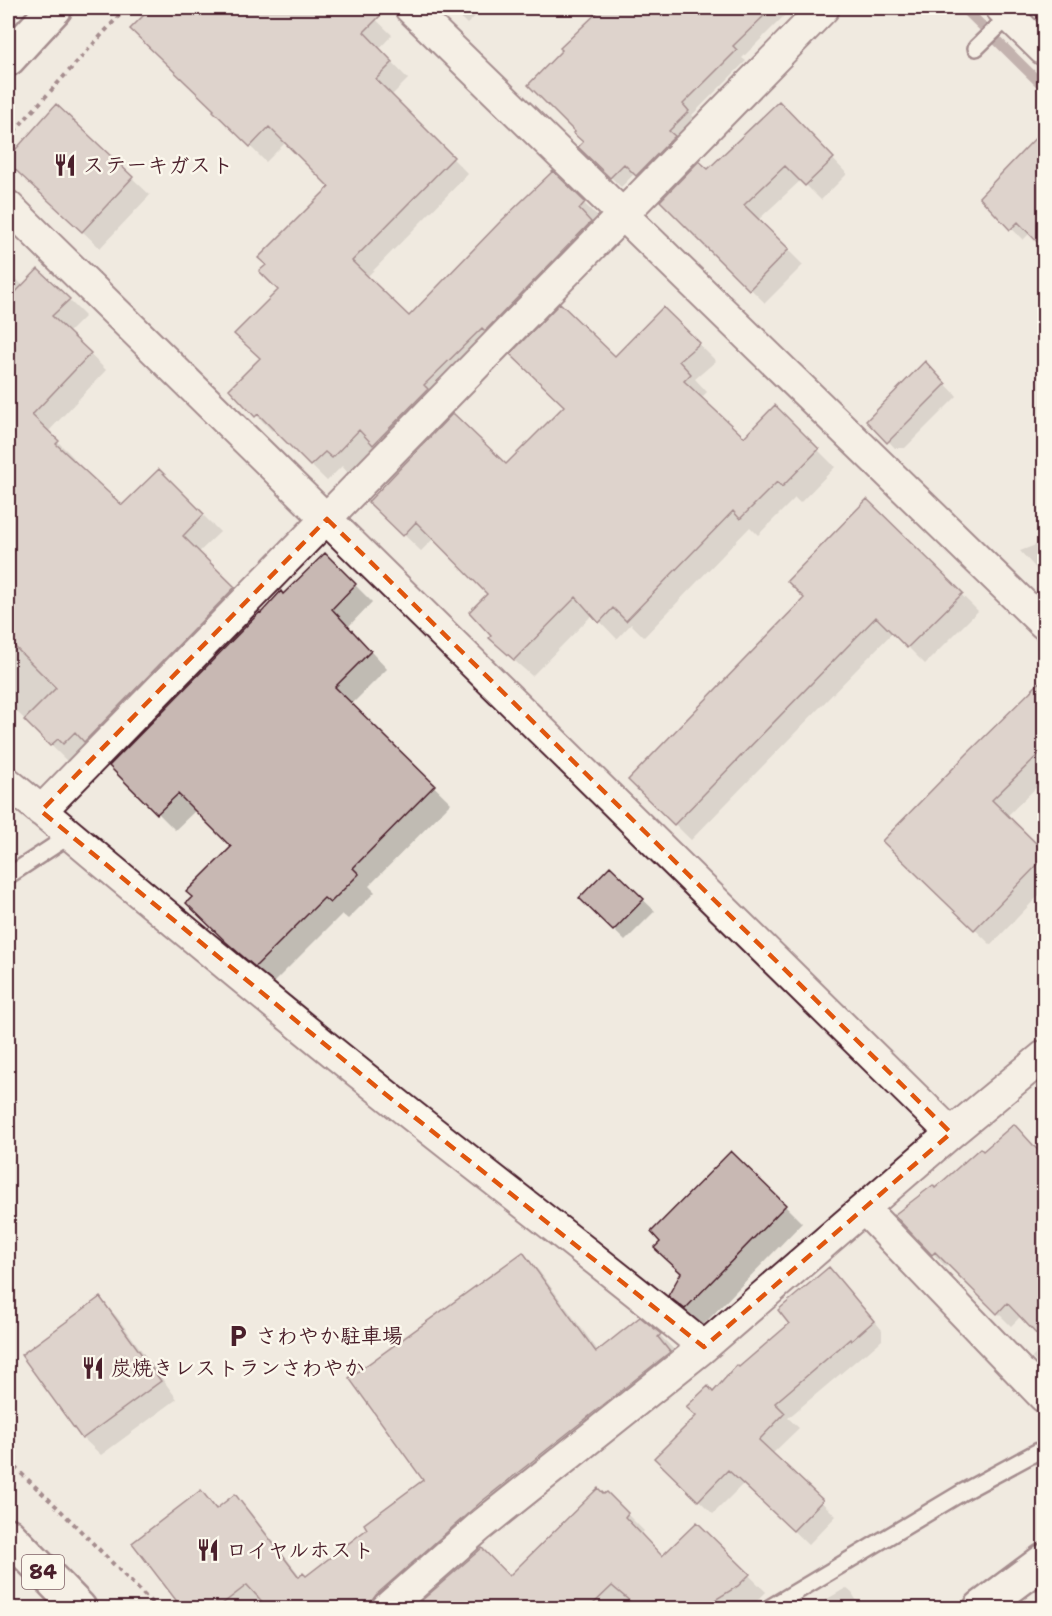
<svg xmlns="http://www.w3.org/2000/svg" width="1052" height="1616" viewBox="0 0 1052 1616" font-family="'Shantell Sans','Klee One',sans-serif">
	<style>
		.shadow { fill: #0003 }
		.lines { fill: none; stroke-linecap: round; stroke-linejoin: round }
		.stream { stroke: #8c6f72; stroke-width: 10 }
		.building { fill: #c8b8b3; stroke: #4a1f2b; stroke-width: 1.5 }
		.lane-casing { stroke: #4a1f2b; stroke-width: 20 }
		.street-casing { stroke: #4a1f2b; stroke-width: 34 }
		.secondary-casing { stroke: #4a1f2b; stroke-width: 38 }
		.primary-casing { stroke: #4a1f2b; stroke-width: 38 }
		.highway-casing { stroke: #4a1f2b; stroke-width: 38 }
		.path { stroke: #4a1f2b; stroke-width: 4; stroke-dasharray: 4.5 4.5; stroke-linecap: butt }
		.lane { stroke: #fbf7ec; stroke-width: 15 }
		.street { stroke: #fbf7ec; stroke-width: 30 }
		.secondary { stroke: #fbf7ec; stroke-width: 33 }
		.primary { stroke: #fbf7ec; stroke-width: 33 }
		.highway { stroke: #fbf7ec; stroke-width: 33 }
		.marked { fill: none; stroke: #e0560e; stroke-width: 4.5; stroke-dasharray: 12 8; stroke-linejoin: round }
		.labels { text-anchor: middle; stroke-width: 5; stroke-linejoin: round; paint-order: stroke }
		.shield { fill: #fbf7ec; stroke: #7f6065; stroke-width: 1.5 }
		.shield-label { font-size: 20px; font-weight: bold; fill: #4a1f2b }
		.poi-label { font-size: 21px; font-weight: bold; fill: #4a1f2b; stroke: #fbf7ec; text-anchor: start }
	</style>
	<rect width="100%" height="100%" fill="#f0eae0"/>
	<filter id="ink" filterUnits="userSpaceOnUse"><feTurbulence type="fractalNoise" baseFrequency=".0167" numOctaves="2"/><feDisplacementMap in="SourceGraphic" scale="12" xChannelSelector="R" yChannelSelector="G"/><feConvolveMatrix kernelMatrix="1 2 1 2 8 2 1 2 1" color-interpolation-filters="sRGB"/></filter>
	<g filter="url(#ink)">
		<path class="shadow" d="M153,8H364L392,35L379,49L408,79L391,96L468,174L367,277L409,318L553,173L600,219L390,460L375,445L348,473L342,466L327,481L274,429L272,431L231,389L261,358L280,291L331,187L286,142L266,162L132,29Z
			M451,8H484L467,24Z
			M609,8H792L742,58L746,61L692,115L698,122L647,185L635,173L621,187L580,147L585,142L603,15Z
			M56,106L150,195L100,248L8,161Z
			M794,118L847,174L821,200L801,180L758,220L803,265L765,303L662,201Z
			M1044,131V246L1031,232L1023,240L981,197Z
			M8,270L23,286L69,300L85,316L68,333L106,370L48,432L74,458L72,461L122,508L159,471L220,532L198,553L250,605L68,762L8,703V704Z
			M663,309L716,361L695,379L707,392L701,398L744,439L775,407L835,467L800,503L795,498L758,535L750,527L644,637L631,624L617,639L593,614L532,676L508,655L489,594L434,538L421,551L370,502L506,466Z
			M937,375L957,396L905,448H895L869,421Z
			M867,502L978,611L925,664L893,632L691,840L630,780L806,598Z
			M1044,542V577L1020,551Z
			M325,555L372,602L348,627L387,669L351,705L451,803L369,886L375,892L348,919L342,914L273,983L245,959L188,903L233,847L196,810L175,830L111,766L261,616Z
			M1033,690L1044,701V780L1006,817L1044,853V890L991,945L884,841Z
			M8,839L12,845L8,848Z
			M610,868L655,911L625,941L581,898Z
			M1027,1139L1044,1158V1340L1021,1316L1011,1326L949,1264L946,1267L896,1216L936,1190L983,1153Z
			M785,1206L802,1223L703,1325L688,1313L670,1295L683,1274Z
			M522,1254L539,1271L599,1352L660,1335L676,1352L396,1608H184L134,1544L201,1492L218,1509L235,1496L251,1513L301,1577L305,1578L369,1529L425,1481Z
			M829,1269L843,1283L882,1330V1340L866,1354L865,1353L788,1418L799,1428L772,1454L836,1516L808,1545L744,1483L713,1514L656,1458L698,1416L713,1394L739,1369L791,1324Z
			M100,1299L117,1317L177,1399L101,1455L83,1438Z
			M1044,1345V1371L1032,1358Z
			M607,1494L644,1531L640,1535L662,1558L697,1524L766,1592L755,1603L745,1608H638L629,1601L622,1608H415L482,1550L509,1578Z
			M846,1588L852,1593L861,1608H812Z"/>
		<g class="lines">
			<path class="stream" d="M964,8L1044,87"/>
		</g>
		<path class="building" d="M151,8H388L364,32L393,62L376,79L454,157L352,261L409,316L501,221L553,171L585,202L579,209L591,222L485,331L482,328L424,385L428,389L373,445L359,430L332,458L325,452L310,466L258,414L255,417L229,389L260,358L234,334L278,290L259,271L266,265L258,258L329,187L269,127L250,147L213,111L214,110L130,29Z
			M602,8H772L733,46L737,50L683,104L689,111L669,131L675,136L636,176L624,164L610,178L578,147L583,142L573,133L575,132L528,85L562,50L560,48Z
			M779,101L834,158L805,186L785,166L744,205L789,249L749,290L660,201L699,161L708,169Z
			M56,104L133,177L82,232L8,163V158Z
			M1044,129V249L1018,222L1010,230L979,197Z
			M38,269L70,299L52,316L91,353L32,415L59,441L56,444L122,505L159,469L204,514L183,536L235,587L84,742L75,732L63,744L58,739L50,746L24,720L56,688L8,640V300Z
			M560,303L615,356L663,307L700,343L679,361L691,374L684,381L744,437L775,405L819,449L782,487L777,482L740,519L733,511L626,621L613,608L599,623L576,597L514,660L489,638L491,636L469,612L487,594L416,522L403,536L368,502L453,413L506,464L564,406L510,354Z
			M925,361L946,384L887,443L866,421Z
			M867,499L963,593L907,648L876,617L674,825L628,780L804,598L787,581Z
			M325,553L356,584L332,609L371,651L335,687L435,785L353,868L359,874L330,903L324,898L255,967L226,942L186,903L192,897L186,892L231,847L178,794L157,814L109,766L260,612L261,613L281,591L283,594Z
			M1044,678V749L992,800L1044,851V858L974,930L882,841L967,754Z
			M610,866L644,899L613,931L579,898Z
			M1014,1124L1044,1157V1342L1007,1303L997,1314L935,1252L932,1255L894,1215L933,1185L935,1188L980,1148L983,1151Z
			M731,1151L786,1205L685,1309L668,1296L681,1273L654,1248L660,1242L651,1232Z
			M523,1252L596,1352L640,1317L661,1334L658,1337L670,1352L481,1502L376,1595L371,1602L370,1608H266L267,1607L247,1585L217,1608H182L132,1543L201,1490L216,1509L235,1494L299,1577L303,1573L306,1576L367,1529L364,1524L423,1480L349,1378Z
			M829,1267L874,1321L851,1341L850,1339L775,1403L785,1413L759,1440L823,1500L793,1531L728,1470L698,1501L654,1458L696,1416L686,1407L708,1386L713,1392L737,1365L739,1367L789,1324L778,1310Z
			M100,1297L161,1381L82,1439L21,1355Z
			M598,1488L604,1494L607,1492L628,1513L625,1517L662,1556L697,1522L750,1574L738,1586L702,1608H638L612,1586L589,1608H413L482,1548L509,1576Z"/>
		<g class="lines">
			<g class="lane-casing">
				<path id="lane" d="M976,48L1009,16
					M8,876L69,836
					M769,1608L961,1493L1044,1448"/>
			</g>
			<g class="street-casing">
				<path id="street" d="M410,8L1044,624
					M1001,8L1044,50
					M8,206L951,1133
					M8,783C133,887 258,993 385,1094C491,1179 600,1261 704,1347
					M41,811L824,8
					M864,1209L1044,1397
					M387,1608L479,1527L704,1347L951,1133L1044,1056"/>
			</g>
			<g class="secondary-casing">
				<path id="secondary" d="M8,59L55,8"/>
			</g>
			<g class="primary-casing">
				<path id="primary" d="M8,1535L79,1608"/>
			</g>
			<g class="highway-casing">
				<path id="highway" d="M981,1608L1044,1561"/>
			</g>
			<path class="path" d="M8,138L126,8
				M8,1461L58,1508L157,1608"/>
			<use href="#lane" class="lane"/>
			<use href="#street" class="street"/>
			<use href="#secondary" class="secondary"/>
			<use href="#primary" class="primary"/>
			<use href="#highway" class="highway"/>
		</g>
	</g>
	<path d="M0 0H1052V1616H0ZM327,519L951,1133L704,1347L384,1093L41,811Z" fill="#f0eae0" fill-opacity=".55" fill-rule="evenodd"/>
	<path class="marked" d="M327,519L951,1133L704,1347L384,1093L41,811Z"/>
	<defs>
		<g id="restaurant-bare" transform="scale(1.8)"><path d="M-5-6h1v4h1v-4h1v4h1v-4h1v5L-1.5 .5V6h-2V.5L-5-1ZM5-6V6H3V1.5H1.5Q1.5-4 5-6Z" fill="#4a1f2b" stroke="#fbf7ec" stroke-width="2.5" paint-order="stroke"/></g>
		<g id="parking-bare" transform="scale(1.8)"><path d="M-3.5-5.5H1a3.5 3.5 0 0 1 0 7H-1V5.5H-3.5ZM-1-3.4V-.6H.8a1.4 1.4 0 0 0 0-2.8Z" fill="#4a1f2b" stroke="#fbf7ec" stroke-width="2.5" paint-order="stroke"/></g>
	</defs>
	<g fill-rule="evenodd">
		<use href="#restaurant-bare" x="65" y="165"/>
		<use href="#parking-bare" x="238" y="1336"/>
		<use href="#restaurant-bare" x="93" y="1368"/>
		<use href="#restaurant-bare" x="208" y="1550"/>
	</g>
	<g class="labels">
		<rect class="shield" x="22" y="1555" width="42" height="34" rx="4.5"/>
		<g class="shield-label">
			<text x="43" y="1579">84</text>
		</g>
		<g class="poi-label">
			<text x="83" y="172">ステーキガスト</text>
			<text x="256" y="1343">さわやか駐車場</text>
			<text x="111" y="1375">炭焼きレストランさわやか</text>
			<text x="226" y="1557">ロイヤルホスト</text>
		</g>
	</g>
	<rect width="1052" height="1616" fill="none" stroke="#fbf7ec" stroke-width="30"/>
	<rect x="15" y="15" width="1022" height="1586" fill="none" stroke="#4a1f2b" stroke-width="2" filter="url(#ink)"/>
</svg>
